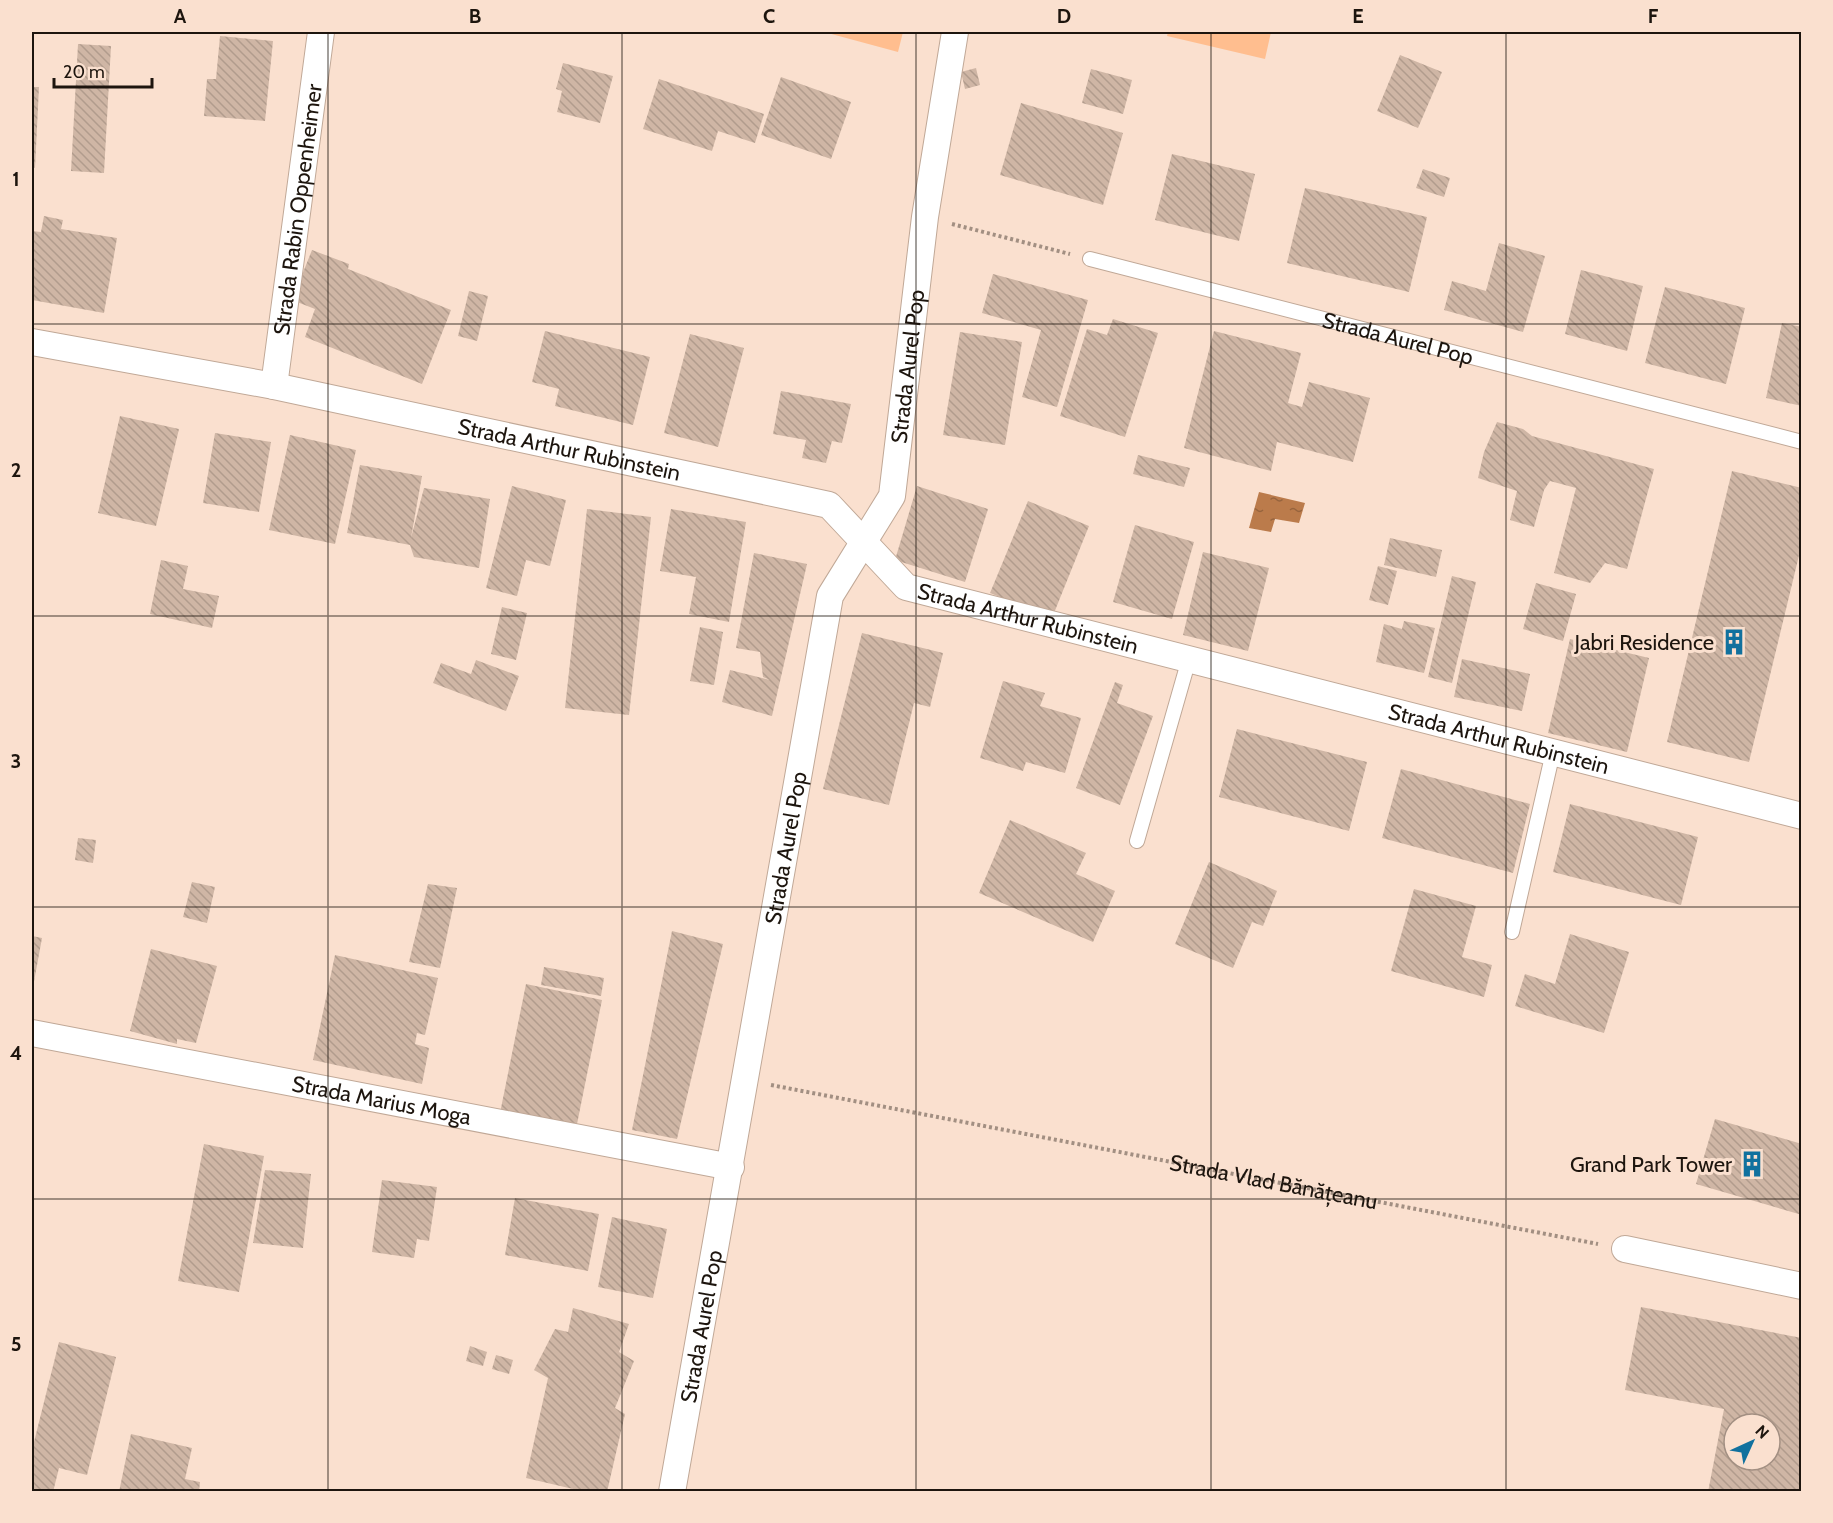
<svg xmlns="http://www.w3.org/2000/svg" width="1833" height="1523" viewBox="0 0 1833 1523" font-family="Cabin,sans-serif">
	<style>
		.park { fill: #ffbe8f }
		.water { fill: url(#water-ripples) }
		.building { fill: url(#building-back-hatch); fill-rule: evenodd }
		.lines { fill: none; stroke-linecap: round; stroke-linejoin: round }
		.service-casing { stroke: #c0a897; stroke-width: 16 }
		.minor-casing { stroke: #c0a897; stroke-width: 28 }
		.path { stroke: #a28f82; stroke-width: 4; stroke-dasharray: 3 3; stroke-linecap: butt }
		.service { stroke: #fff; stroke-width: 14 }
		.minor { stroke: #fff; stroke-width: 26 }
		.grid { fill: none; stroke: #1d150e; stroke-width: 1.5; stroke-opacity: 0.55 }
		.labels { text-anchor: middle; stroke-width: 6; stroke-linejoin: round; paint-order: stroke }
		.street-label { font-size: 22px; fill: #1d150e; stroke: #fae0cf }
		.poi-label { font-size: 22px; fill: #1d150e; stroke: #fae0cf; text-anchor: end }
		.neatline { fill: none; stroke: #1d150e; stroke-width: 2 }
		.grid-label { font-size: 20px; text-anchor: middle; font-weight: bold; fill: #1d150e }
	</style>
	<defs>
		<pattern id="water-ripples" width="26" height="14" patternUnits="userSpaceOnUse" patternTransform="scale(1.5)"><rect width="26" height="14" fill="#bb7b4b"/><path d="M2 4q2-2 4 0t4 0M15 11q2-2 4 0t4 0" fill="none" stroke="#97643d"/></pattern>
		<pattern id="building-back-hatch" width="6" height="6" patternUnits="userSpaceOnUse" patternTransform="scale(1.5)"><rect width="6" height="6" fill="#cfb6a5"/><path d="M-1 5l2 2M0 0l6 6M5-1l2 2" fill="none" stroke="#b19c8d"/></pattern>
	</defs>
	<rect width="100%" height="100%" fill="#fae0cf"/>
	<path class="park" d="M824,32H903L898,52Z
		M1168,32H1271L1265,59L1167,36Z"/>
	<path class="water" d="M1259,492L1305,503L1299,523L1275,519L1271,532L1249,528Z"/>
	<path class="building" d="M220,36L273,41L265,121L204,116L207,79H216Z
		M78,44L111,46L104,173L71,171Z
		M1400,55L1442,72L1418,128L1377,111Z
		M563,63L613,76L600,123L557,112L562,91L556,89Z
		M976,68L980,85L965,89L961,72Z
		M1091,69L1132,80L1123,114L1082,103Z
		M781,77L851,102L831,159L761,135Z
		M659,79L764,114L755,143L718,131L712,151L643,129Z
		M32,87H39L35,168L32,167Z
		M1021,103L1123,133L1103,205L1000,175Z
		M1172,154L1255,174L1239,241L1155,220Z
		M1423,169L1450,178L1444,197L1416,188Z
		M1305,188L1427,217L1409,292L1287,263Z
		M44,216L63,220L61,229L117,238L104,313L32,300V231L41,232Z
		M1499,243L1545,256L1523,332L1444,310L1452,281L1486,291Z
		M312,250L349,264L348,269L451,310L422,384L305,337L315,309L292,300Z
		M1581,270L1643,286L1627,351L1565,334Z
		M993,274L1088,300L1057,407L1022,397L1041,330L982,313Z
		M1665,287L1745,308L1726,384L1645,363Z
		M469,291L488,296L477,341L458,336Z
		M1113,319L1158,333L1125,437L1060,416L1087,329L1107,335Z
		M1782,323L1802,327V406L1766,398Z
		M545,331L650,357L633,425L555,406L559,389L532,382Z
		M1214,331L1301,353L1288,403L1302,407L1309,382L1370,398L1353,462L1277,442L1271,471L1184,448Z
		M960,332L1022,342L1005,445L943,435Z
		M690,334L744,348L718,447L664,433Z
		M781,391L851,404L842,443L832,441L826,463L802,458L806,440L773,434Z
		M120,416L179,429L156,526L98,513Z
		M1497,422L1523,429L1532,436L1654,469L1627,569L1605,563L1590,583L1554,573L1576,488L1550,481L1544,490L1534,527L1510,520L1517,491L1478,478L1484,452Z
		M215,433L271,442L259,512L203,503Z
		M290,435L356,450L335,544L269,530Z
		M1138,455L1190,468L1184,487L1133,474Z
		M360,465L422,476L411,538L424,488L490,499L479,568L414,557L410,545L347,533Z
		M1732,471L1802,488V543L1749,762L1667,742Z
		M512,486L566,500L550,566L526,560L517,596L486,588Z
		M917,486L988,509L965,582L895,560Z
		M1028,501L1089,526L1052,618L990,593Z
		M587,509L651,517L629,715L565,708Z
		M671,509L746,522L729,622L689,614L696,577L660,571Z
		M1135,525L1194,542L1172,619L1113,602Z
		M1390,538L1442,550L1436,577L1384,565Z
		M1203,552L1269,568L1248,651L1183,635Z
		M754,553L807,564L772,716L722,702L730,670L770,680L763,677L760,652L736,648Z
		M161,560L188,566L183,589L219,596L212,628L150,614Z
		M1378,566L1397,571L1388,605L1369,600Z
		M1452,576L1476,582L1452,683L1428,677Z
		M1536,583L1576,594L1563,641L1523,629Z
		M502,607L527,613L516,660L491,654Z
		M1404,621L1435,628L1424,673L1376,662L1384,624L1402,629Z
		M700,627L723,632L714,685L690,681Z
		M862,633L943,653L930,707L914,703L889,805L823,789Z
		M1570,639L1649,658L1627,752L1548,733Z
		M1462,659L1530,674L1522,711L1454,697Z
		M476,660L519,676L506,711L433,683L441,663L471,674Z
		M1003,681L1045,693L1040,706L1081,718L1065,773L1026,762L1023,771L980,758Z
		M1115,682L1123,685L1117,703L1153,716L1120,805L1076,788Z
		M1237,729L1367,762L1349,831L1219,797Z
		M1401,769L1530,804L1513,873L1382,838Z
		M1570,804L1698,837L1681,905L1553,872Z
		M1010,820L1086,853L1076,874L1115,891L1093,942L979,893Z
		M78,838L96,840L93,863L75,860Z
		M1209,862L1277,891L1263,926L1252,922L1233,968L1175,944Z
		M192,882L215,887L207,923L183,917Z
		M428,884L457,888L440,968L409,962Z
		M1414,889L1476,906L1462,957L1492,965L1484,997L1391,971Z
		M672,931L723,944L677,1139L632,1130Z
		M1570,934L1629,952L1604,1033L1515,1006L1525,974L1555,984Z
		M32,936L42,938L33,987H32Z
		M151,949L217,966L196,1043L177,1039V1044L130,1031Z
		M335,955L438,978L425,1035L417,1033L415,1044L429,1048L422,1084L313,1060Z
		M544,967L604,978L601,996L541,985Z
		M526,984L602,1000L575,1134L499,1118Z
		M1715,1119L1802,1144V1215L1696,1184Z
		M204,1144L264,1156L239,1292L178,1281Z
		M265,1170L311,1174L303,1248L253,1243Z
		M382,1180L437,1187L429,1241L417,1239L414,1258L372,1252Z
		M515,1198L599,1214L588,1271L505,1255Z
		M612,1217L667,1229L653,1298L598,1287Z
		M1641,1307L1802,1338V1492H1708L1724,1409L1625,1390ZM1734,1424H1770V1460H1734Z
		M573,1308L629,1324L619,1352L634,1361L615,1408L625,1414L607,1492H586L526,1478L548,1378L534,1370L555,1329L568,1332Z
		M59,1342L116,1357L87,1475L59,1468L53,1492H32V1450Z
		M470,1346L487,1352L483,1366L466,1361Z
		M496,1355L513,1360L509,1374L492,1369Z
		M131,1434L192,1448L185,1479L200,1482L199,1492H119Z"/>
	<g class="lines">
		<g class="service-casing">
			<g id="service">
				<path id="s2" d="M1090,259L1802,442"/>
				<path d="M1137,841L1189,659"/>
				<path d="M1512,932L1553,752"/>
			</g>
		</g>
		<g class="minor-casing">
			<g id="minor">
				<path id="s3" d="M32,342L274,386L829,505L906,587L1802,816"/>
				<path id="s4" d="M274,386L321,32"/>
				<path id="s5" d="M32,1033L731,1167"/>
				<path d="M1625,1249L1802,1286"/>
				<path id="s6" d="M672,1492L830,596L892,496L925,217L955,32"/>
			</g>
		</g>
		<g class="path">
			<path d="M952,224L1070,254"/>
			<path id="s1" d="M771,1085L1598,1244"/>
		</g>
		<use href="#service" class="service"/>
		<use href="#minor" class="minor"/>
	</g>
	<path class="grid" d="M328,32V1492M622,32V1492M916,32V1492M1211,32V1492M1506,32V1492M32,324H1802M32,616H1802M32,907H1802M32,1199H1802"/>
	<defs>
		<g id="building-bare" transform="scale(2.07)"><path d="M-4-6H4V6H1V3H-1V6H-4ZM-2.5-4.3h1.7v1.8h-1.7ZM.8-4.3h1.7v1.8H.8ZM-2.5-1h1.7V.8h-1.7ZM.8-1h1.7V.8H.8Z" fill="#11719e" stroke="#fae0cf" stroke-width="2.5" paint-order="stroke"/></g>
	</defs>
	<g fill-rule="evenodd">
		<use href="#building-bare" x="1734" y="642"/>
		<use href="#building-bare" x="1752" y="1164"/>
	</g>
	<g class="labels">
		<g class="street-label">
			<text dy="8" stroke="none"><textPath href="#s4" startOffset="178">Strada Rabin Oppenheimer</textPath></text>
			<text dy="8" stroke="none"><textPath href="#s2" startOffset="318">Strada Aurel Pop</textPath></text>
			<text dy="8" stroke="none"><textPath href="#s6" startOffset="1158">Strada Aurel Pop</textPath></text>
			<text dy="8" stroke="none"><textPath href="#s3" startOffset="548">Strada Arthur Rubinstein</textPath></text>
			<text dy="8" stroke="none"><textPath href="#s3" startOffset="1052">Strada Arthur Rubinstein</textPath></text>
			<text dy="8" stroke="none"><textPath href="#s3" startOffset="1538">Strada Arthur Rubinstein</textPath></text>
			<text dy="8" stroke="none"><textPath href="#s6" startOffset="654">Strada Aurel Pop</textPath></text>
			<text dy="8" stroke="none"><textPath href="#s5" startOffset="356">Strada Marius Moga</textPath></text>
			<text dy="8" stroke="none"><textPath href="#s1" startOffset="512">Strada Vlad Bănățeanu</textPath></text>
			<text dy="8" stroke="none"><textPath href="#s6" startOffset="168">Strada Aurel Pop</textPath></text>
		</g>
		<g class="poi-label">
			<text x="1714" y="650">Jabri Residence</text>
			<text x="1732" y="1172">Grand Park Tower</text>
		</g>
	</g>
	<rect width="1833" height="1523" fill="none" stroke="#fae0cf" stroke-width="66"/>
	<g transform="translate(1752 1442) rotate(45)"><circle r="28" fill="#fae0cf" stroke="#a28f82" stroke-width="1.5"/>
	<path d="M0-4.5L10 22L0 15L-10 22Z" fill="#11719e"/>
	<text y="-9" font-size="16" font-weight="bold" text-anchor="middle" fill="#1d150e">N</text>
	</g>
	<path d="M54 78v9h98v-9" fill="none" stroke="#1d150e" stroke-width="3"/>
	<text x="63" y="78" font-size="18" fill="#1d150e" stroke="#fae0cf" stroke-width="4.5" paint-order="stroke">20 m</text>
	<rect x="33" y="33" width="1767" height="1457" class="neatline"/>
	<g class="grid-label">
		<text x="180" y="23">A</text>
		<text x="475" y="23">B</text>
		<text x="769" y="23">C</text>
		<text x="1064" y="23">D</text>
		<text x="1358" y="23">E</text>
		<text x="1653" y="23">F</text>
		<text x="16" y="186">1</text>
		<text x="16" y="477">2</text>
		<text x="16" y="768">3</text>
		<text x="16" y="1060">4</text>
		<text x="16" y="1351">5</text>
	</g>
</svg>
